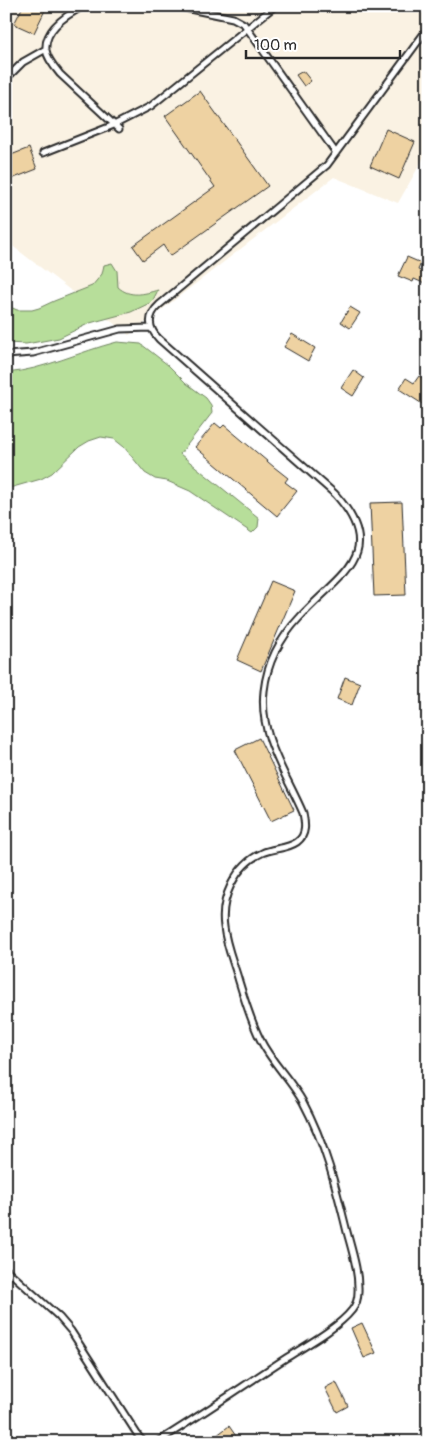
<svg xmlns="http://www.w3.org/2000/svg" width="434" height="1448" viewBox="0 0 434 1448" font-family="Pangolin,sans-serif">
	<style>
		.built { fill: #faf2e3 }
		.green { fill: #b7de9a; stroke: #718462 }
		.building { fill: #eed2a2; stroke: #2b2b2b }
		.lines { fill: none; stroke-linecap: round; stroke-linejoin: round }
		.lane-casing { stroke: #2b2b2b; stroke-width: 9 }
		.lane { stroke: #fff; stroke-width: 5 }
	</style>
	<rect width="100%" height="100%" fill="#fff"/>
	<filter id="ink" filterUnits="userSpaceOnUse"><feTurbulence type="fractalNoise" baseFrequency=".02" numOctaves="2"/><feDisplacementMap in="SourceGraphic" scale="10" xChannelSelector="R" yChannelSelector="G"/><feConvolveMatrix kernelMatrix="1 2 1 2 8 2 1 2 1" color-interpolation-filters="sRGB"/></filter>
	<g filter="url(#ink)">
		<path class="built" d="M6,6H428V150L398,203L334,177L129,335L6,241Z"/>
		<path class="green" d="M112,263L117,271L118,287C130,298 144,294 158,290L152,302L131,312L90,323L59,338L26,344L6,343V305L17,310H32L39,308L54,301L92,286L102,274L104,265Z
			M117,342L141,344L168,365L186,383L206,398L211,405L212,413L180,454L259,518L258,527L252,533L190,491L167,481L155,479L145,473L124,447L114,439L101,437L89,441L79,447L52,473L41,479L6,489V373C43,370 81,351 117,342Z"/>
		<path class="building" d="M23,6H47L34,33L14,24Z
			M303,71L311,81L304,86L296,75Z
			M200,91L268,186L170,256L163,245L143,260L133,246L215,187L165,116Z
			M386,129L415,142L399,179L370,166Z
			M29,148L37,169L9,180L6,173V157Z
			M407,257L421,263L418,270L428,274V285L414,279L413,282L398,276Z
			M350,307L360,313L350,328L341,322Z
			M292,334L315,348L308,361L284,347Z
			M353,370L364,378L353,396L341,388Z
			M419,376L428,381V399L424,405L399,389L406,378L414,383Z
			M215,423L221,428L224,425L274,467L288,478L285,482L297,491L277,516L195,447Z
			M402,502L406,595L374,596L370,503Z
			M271,581L295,591L261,671L237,660Z
			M345,677L360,683L352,705L337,699Z
			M259,738L294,810L271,821L235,750Z
			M362,1323L376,1353L364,1358L351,1328Z
			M336,1382L348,1406L337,1412L325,1388Z
			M229,1426L240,1442H208Z"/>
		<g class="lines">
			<g class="lane-casing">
				<path id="lane" d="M84,6C68,14 44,29 46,50C47,58 55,68 60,74L119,129
					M175,6L233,18L244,24L336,153
					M6,79L23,62L46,49
					M43,153L114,125L151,106L275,6
					M6,355L33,353L120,329L150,328
					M6,1269L59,1317L71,1331L139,1437L144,1442
					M157,1442C201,1415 243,1386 286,1358C305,1346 338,1328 352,1310C356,1305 358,1298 358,1292C359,1272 352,1251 347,1232C336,1187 325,1143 303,1102C291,1080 271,1062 260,1039C250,1019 244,998 238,978C233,961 226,945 224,927C220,899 235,865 262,853C273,848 287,849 297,842C307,835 305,823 303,813C286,773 259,737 264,691C267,663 281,637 300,617C339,574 389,554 335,494L159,339C148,328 147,316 159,305L327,165L428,28"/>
			</g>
			<use href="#lane" class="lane"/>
		</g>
	</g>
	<rect width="434" height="1448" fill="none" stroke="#fff" stroke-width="25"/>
	<rect x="12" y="12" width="409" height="1423" fill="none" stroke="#2b2b2b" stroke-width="2" filter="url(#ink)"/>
	<path d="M246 50v8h154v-8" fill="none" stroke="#2b2b2b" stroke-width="2.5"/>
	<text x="254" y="50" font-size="15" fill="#2b2b2b" stroke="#ffffff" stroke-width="4" paint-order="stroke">100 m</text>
</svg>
